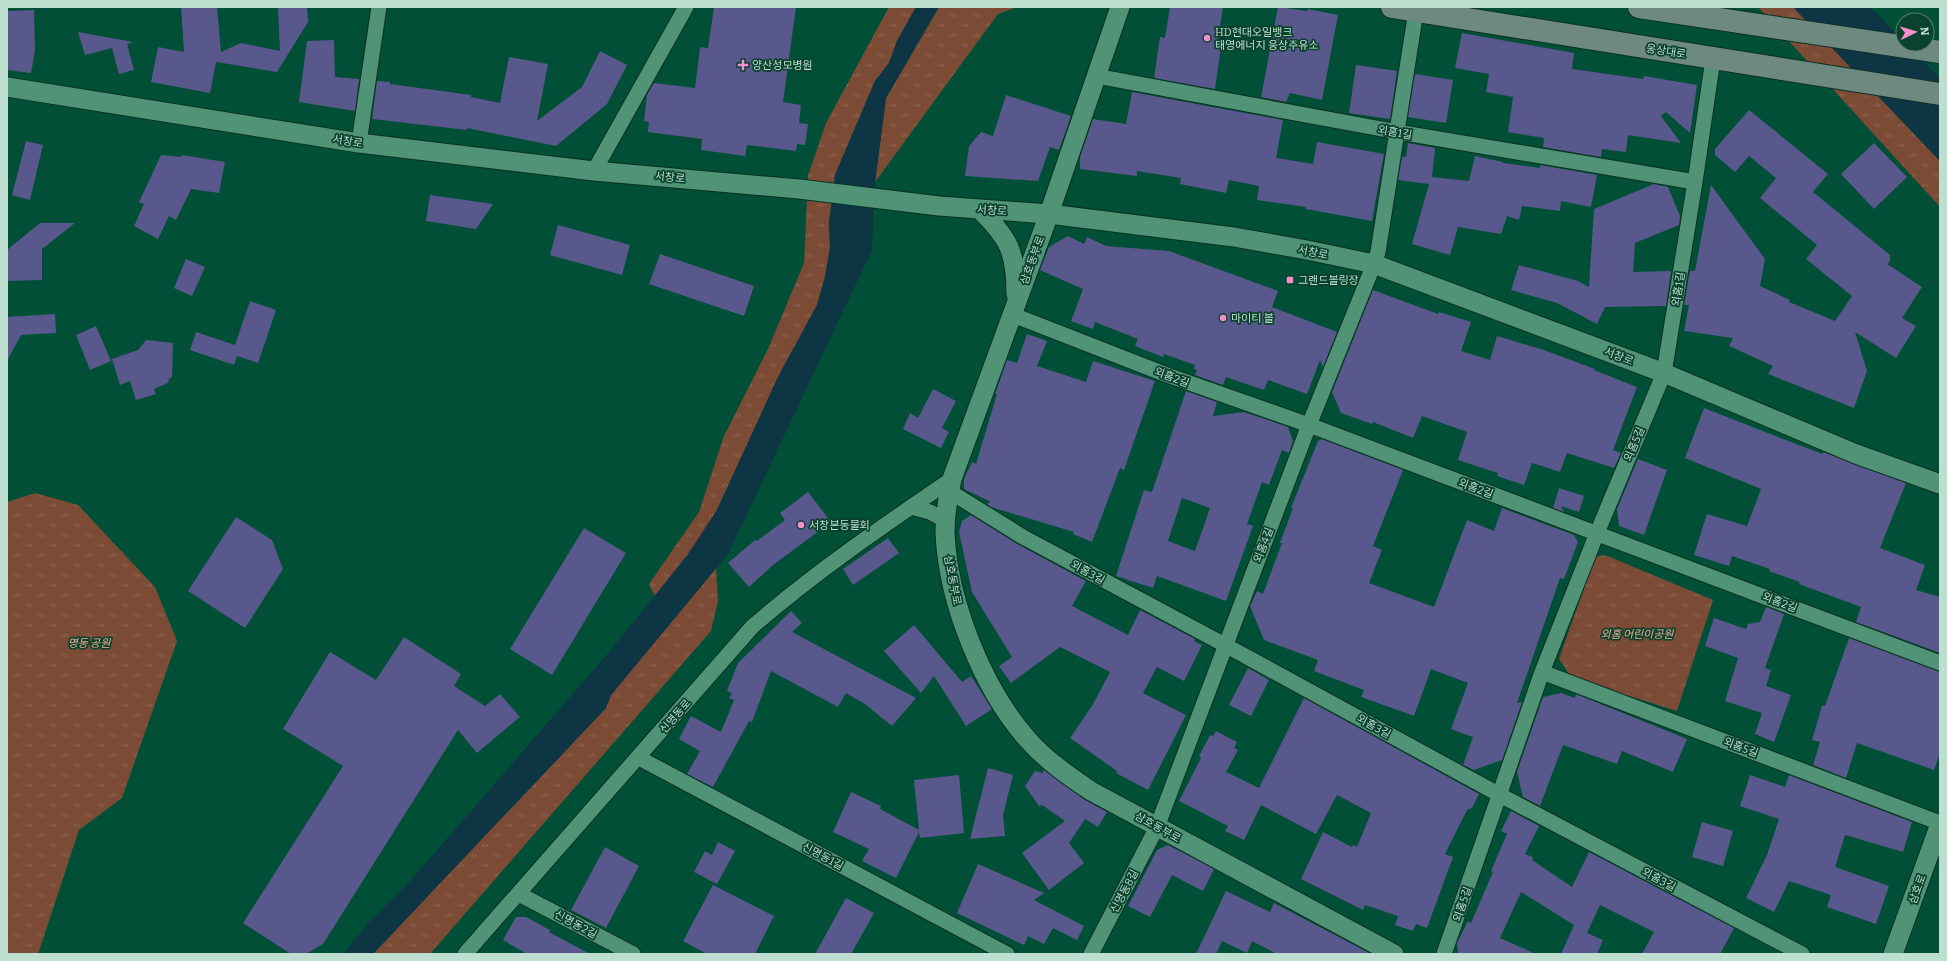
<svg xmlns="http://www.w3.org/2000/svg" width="1947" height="961" viewBox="0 0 1947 961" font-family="Bitter,'Noto Sans KR',serif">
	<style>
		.park { fill: url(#park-tufts) }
		.water { fill: #0d3543 }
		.building { fill: #59588c; fill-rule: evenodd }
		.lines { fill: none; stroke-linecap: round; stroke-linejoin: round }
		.minor-casing { stroke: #0b3022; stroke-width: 17 }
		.tertiary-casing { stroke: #0b3022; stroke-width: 21 }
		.secondary-casing { stroke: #0b3022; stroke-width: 24 }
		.minor { stroke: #509376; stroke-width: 15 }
		.tertiary { stroke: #509376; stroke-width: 19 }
		.secondary { stroke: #6d8980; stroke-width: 22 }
		.poi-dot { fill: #f790ce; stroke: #0b422e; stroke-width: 1.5 }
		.labels { text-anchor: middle; stroke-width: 3.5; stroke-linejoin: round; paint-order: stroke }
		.poi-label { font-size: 11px; fill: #bedfcf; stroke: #0b422e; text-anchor: start }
		.street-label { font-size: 11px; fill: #bedfcf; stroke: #0b422e }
		.park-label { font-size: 11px; font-style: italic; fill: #f5af91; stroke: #0b422e }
	</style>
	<defs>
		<pattern id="park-tufts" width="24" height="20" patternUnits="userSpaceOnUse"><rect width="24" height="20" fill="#7c4b35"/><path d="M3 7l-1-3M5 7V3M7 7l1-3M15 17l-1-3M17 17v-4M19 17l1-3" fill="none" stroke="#8d6451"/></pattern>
	</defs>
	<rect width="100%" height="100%" fill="#004f36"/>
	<path class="park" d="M889,7H916L897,41L889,63L875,81L835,175L829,222L830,248L825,277L817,305L778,377L717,510L699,540L655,596L649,584L699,512L724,436L768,349L804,263L808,176L826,123Z
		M939,7H1017L998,14L875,182L886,98Z
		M1758,7H1793L1940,161V207Z
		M35,493L78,505L155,587L177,641L122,798L79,830L38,954H7V502Z
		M1605,555L1713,600L1677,711L1572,678L1559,659L1595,557Z
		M716,568L718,601L711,631L430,954H373L606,708L611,695Z"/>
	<path class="water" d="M916,7H939L886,98L875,182L872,250L728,554L611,695L606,708L373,954H343L370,921L405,887L611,650L686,557L717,510L778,377L817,305L825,277L830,248L829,222L835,175L875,81L889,63L897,41Z
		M1793,7H1870L1940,78V161Z"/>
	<path class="building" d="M181,7H217L221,52L241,43L280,51L278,7H307L308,22L277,72L216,62L210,93L151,82L158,47L184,52Z
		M714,7H796L783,102L801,105L799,123L808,124L805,145L797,144L796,151L747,145L745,156L701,150L702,139L648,132L649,122L644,121L647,95L654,83L695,88L700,47L708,48Z
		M1170,7H1223L1218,39L1222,40L1215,89L1154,78L1160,37L1165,38Z
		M1278,7L1307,11L1308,9L1338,15L1322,100L1290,93L1286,102L1261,97Z
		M34,10L35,51L31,73L7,70V11Z
		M78,32L133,42L127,44L134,70L119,74L112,48L85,55Z
		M1462,33L1574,53L1572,69L1643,79L1644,76L1697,85L1690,133L1666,112L1661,116L1681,143L1628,135L1626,152L1602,149L1601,157L1543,147L1544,138L1508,132L1513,97L1486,92L1489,74L1455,68Z
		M334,40L335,77L359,79L355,111L299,102L307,41Z
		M600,51L627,65L607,104L556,146L467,128V130L372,119L377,81L390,82V84L471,95V97L500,103L509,57L548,64L537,121L582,87Z
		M1356,65L1397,71L1390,119L1349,113Z
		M1415,74L1453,80L1446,123L1408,117Z
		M1132,92L1283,120L1276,158L1313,164L1317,142L1384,154L1372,221L1306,209V207L1257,200L1259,186L1229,180L1226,193L1180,184L1181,178L1137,171V176L1080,169V157L1093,119L1126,124Z
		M1006,95L1071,116L1059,150L1050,147L1038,181L965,176L969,146L981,132L993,136Z
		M1749,110L1828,174L1813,192L1890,255V261L1887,264L1922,287L1902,318L1916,326L1896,358L1855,332L1867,371L1854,408L1768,374L1773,366L1729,346L1733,338L1684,331L1689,305H1684L1690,271H1695L1711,185L1765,259L1760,286L1790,300L1789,302L1835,321L1852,296L1806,259L1817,245L1760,198L1776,178L1749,156L1735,172L1715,155V149Z
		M26,141L43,145L30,200L12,195Z
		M1408,143L1435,148L1432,177L1469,181L1475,156L1503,162V163L1540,168V165L1597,175L1591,207L1561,201L1560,211L1522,206L1519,220L1507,216L1501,234L1458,227L1450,255L1412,244L1429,184L1398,180L1402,157H1406Z
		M1874,143L1907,177L1874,209L1841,174Z
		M161,155L181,157L182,155L225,162L219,193L191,189L176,220L169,216L158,239L134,226L144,204L139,202Z
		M1654,184L1668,187L1680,216L1679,225L1635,243L1633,272L1671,271L1666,306L1605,307L1597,324L1557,303L1511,290L1519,265L1578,281L1589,287L1594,209Z
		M430,195L493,204L476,229L426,221Z
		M40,223H75L42,249V280L7,281V250Z
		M558,225L630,245L622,275L550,255Z
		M1068,236L1084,244L1087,237L1106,246L1169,251L1278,291L1272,307L1337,332L1323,367L1320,360L1307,394L1268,380L1264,390L1226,377L1223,385L1195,375L1197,370L1194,369L1195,365L1164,354L1163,357L1135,346L1138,339L1095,322L1093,329L1071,321L1083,289L1040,270L1049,247Z
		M660,254L754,286L744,316L649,284Z
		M186,259L205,267L192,296L174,288Z
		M1373,290L1438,314L1439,312L1471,322L1461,351L1490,360L1497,336L1544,350L1595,369L1594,370L1637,387L1613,450L1621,453L1614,468L1567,453L1560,472L1532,463L1524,485L1497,476L1498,473L1458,460L1467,432L1422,416L1413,438L1373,422L1372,424L1341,413L1332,392Z
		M250,301L276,310L258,363L237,356L234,365L190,350L196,332L235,345Z
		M55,314L56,333L21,335L7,361V317Z
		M96,326L111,361L90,370L76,335Z
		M1027,334L1047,341L1037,366L1086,382L1093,361L1155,381L1124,470L1120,468L1092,542L1073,534L1074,532L991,507L987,504L991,502L964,489V479L972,462L976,464L997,394H995L1007,360L1017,363Z
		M146,340L173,343L172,377L169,379L168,383L154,389L156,394L136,400L130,381L120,385L112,359L138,350Z
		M933,389L956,401L942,428L949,432L941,448L903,429L910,413L918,418Z
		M1186,391L1217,402L1213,416L1244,412L1288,427L1293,441L1289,453L1282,450L1269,485L1262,482L1247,524L1253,526L1226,601L1157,576L1153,588L1116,576L1144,490L1152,492ZM1182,498L1210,508L1195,551L1168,541Z
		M1704,408L1783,439L1823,454V452L1906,483L1880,548L1925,565L1916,590L1940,597V653L1856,622L1861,607L1799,584L1800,582L1769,571L1770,569L1732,556L1729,566L1694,555L1707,514L1747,526L1761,489L1685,458Z
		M1322,439L1403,470L1373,546L1382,550L1369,583L1434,607L1467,520L1494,531L1502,508L1574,535L1578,542L1564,579L1560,578L1517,703L1522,702L1502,760L1474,770L1463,765L1473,737L1451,729L1468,683L1431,669L1414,716L1361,697L1364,690L1314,671L1318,660L1264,640L1250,606L1257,591L1263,594L1282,543H1280L1293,508H1291L1318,441Z
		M1638,459L1667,470L1644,535L1619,526L1617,509Z
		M1559,488L1584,496L1579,512L1561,506L1564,512L1553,508Z
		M808,492L831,522L773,565L749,587L728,563L755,540L757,541L785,520L780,513Z
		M971,515L1019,545L1086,581L1072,606L1128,635L1140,610L1195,639L1194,641L1202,645L1184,681L1157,667L1143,693L1186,715L1148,790L1116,773L1117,771L1070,738L1092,706L1110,672L1060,647L1011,683L999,666L1012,657L972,592L959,532L962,521Z
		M236,517L272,540L283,569L245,628L188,591Z
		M584,528L626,553L552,675L510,649Z
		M888,538L899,553L853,585L843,569Z
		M1766,607L1784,614L1765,668L1771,670L1766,686L1791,695L1774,742L1755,734L1762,713L1725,701L1738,658L1705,646L1714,618L1746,629L1748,624L1760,622Z
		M791,611L802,623L792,632L916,698L892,726L865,704L846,693L838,707L771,671L752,722L749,721L713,787L687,774L700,751L679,739L691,716L721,732L734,700L729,698L732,693L727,691L738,663Z
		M914,625L962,682L971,676L992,709L966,726L934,676L921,693L884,651Z
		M404,637L461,674L454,686L485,706L500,694L520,717L477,753L458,730L323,944L306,954H291L243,923L343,766L283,729L330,652L376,680Z
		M1849,638L1940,672V753L1934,770L1857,743L1846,778L1813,765L1820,742L1812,740L1822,706H1825Z
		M1248,668L1269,680L1251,716L1229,705Z
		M1561,693L1575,698L1576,694L1687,739L1673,772L1622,751L1617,764L1563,745L1540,806L1523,797L1517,772L1543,697Z
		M1304,698L1479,794L1472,808L1467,810L1445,854L1453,857L1427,928L1416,924L1413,931L1395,925L1398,916L1365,905L1363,910L1301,879L1323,832L1352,847L1353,845L1357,847L1371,813L1337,795L1316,834L1261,805L1244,840L1225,831L1228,826L1179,801L1201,758L1199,756L1210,735L1213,736L1216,731L1237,742L1234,748L1238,750L1226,772L1259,788Z
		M988,768L1013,775L1003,815L1005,836L970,839Z
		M1044,770L1085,800L1107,812L1098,827L1085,819L1069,843L1084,863L1049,890L1022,853L1065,821L1042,805L1039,806L1025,786L1035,771L1042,773Z
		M959,775L964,833L920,838L919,832L896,878L862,861L869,849L833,832L851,792L881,806L880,809L919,830L914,780Z
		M1750,775L1785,787L1789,775L1912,822L1903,852L1845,835L1835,867L1889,886L1876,924L1827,907L1831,895L1789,881L1774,912L1746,898L1767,855L1779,819L1740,806Z
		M1511,811L1539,826L1525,854L1533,857L1532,860L1572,887L1589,852L1734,928L1720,954H1642L1654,932L1600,905L1587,933L1603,940L1597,954H1561L1574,925L1521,892L1500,938L1536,954H1458L1457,943L1468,921L1471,923L1493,872L1491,871L1507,834L1501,831Z
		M1702,822L1733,831L1723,866L1692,857Z
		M718,842L735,851L717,884L694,872L705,851L712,855Z
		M1168,845L1214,869L1203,891L1172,875L1150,917L1128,906L1157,850Z
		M605,847L639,866L606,928L571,910Z
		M978,864L1044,893L1034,900L1084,926L1077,940L1053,928L1044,944L1028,936L1024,945L957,913Z
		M713,885L774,916L755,954H707L683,941Z
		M1226,891L1270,912L1274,903L1371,954H1277L1252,941L1247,953L1222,941L1216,954H1196Z
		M846,898L874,913L851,954H815Z
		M516,917H526L550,930L549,932L590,954H527L503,940Z"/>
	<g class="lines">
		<g class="minor-casing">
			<path id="minor" d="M1096,76L1398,132L1695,182
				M359,143L379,7
				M594,171L686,7
				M1013,315L1167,375L1309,425L1940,663
				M949,491L1023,537L1225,645L1500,795L1802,954
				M911,507L930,512L946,521
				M1542,672L1940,823
				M639,758L1007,954
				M519,894L633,954
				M465,954L752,627C815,572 883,526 952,479
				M1091,954L1157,827L1309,425L1374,264L1378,252L1416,11
				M1444,954L1542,672L1597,533L1664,373L1695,182L1713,59"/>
		</g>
		<g class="tertiary-casing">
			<path id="tertiary" d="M1120,7L1049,214L952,479C948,496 945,515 945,533C948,602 983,690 1029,741C1047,761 1069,776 1091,791L1394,954
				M7,87L359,143L594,171L799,189L939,206L1049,214L1234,237L1307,250L1374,264L1664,373L1856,454L1940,484
				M979,209C1009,238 1016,252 1016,294
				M1893,954L1940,824"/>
		</g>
		<g class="secondary-casing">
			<path id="secondary" d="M1392,7L1940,94
				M1639,7L1940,52"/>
		</g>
		<use href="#minor" class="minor"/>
		<use href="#tertiary" class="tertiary"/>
		<use href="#secondary" class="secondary"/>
	</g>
	<g class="poi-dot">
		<circle cx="1207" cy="38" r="4"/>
		<path d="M741 59h4v4h4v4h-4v4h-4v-4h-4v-4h4z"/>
		<rect x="1286" y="276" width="8" height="8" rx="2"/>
		<circle cx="1223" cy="318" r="4"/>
		<circle cx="801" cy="525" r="4"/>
	</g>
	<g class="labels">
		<g class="poi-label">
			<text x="1215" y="36">HD현대오일뱅크<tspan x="1215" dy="13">태영에너지 웅상주유소</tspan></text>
			<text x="752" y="69">양산성모병원</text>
			<text x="1298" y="284">그랜드볼링장</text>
			<text x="1231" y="322">마이티 볼</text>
			<text x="809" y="529">서창본동물회</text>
		</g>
		<g class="street-label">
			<text transform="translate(1666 51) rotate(9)" y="4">웅상대로</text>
			<text transform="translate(1395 132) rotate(10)" y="4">외홈1길</text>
			<text transform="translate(348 141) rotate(9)" y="4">서창로</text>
			<text transform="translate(670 177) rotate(5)" y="4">서창로</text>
			<text transform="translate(992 210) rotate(4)" y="4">서창로</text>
			<text transform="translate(1313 252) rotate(11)" y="4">서창로</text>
			<text transform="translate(1032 260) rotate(-70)" y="4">삼호동부로</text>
			<text transform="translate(1678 289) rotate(-81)" y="4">외홈1길</text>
			<text transform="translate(1619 356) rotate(21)" y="4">서창로</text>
			<text transform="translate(1172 377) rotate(21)" y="4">외홈2길</text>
			<text transform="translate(1634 444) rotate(-67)" y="4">외홈5길</text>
			<text transform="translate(1476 488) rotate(21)" y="4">외홈2길</text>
			<text transform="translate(1263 545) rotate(-69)" y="4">외홈4길</text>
			<text transform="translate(1088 572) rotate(29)" y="4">외홈3길</text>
			<text transform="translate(953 580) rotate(79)" y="4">삼호동부로</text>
			<text transform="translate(1780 602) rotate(21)" y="4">외홈2길</text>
			<text transform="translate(675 716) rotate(-49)" y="4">신명동로</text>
			<text transform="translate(1374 726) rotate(29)" y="4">외홈3길</text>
			<text transform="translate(1741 747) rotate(21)" y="4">외홈5길</text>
			<text transform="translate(1158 827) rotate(29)" y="4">삼호동부로</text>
			<text transform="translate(823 856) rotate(28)" y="4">신명동1길</text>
			<text transform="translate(1659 879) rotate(28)" y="4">외홈3길</text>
			<text transform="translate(1917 889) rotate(-70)" y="4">삼호로</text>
			<text transform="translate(1124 891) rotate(-62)" y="4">신명동8길</text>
			<text transform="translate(1462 904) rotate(-71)" y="4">외홈5길</text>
			<text transform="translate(576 924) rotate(28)" y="4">신명동2길</text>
		</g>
		<g class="park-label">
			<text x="1637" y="638">외홈 어린이공원</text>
			<text x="89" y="647">명동 공원</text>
		</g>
	</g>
	<rect width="1947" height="961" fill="none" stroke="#bedfcf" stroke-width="16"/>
	<g transform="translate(1915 32) rotate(85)"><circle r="19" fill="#0b422e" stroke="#53816e"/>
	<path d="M0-3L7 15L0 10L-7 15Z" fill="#f790ce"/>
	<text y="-6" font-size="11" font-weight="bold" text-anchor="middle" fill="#bedfcf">N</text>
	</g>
</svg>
